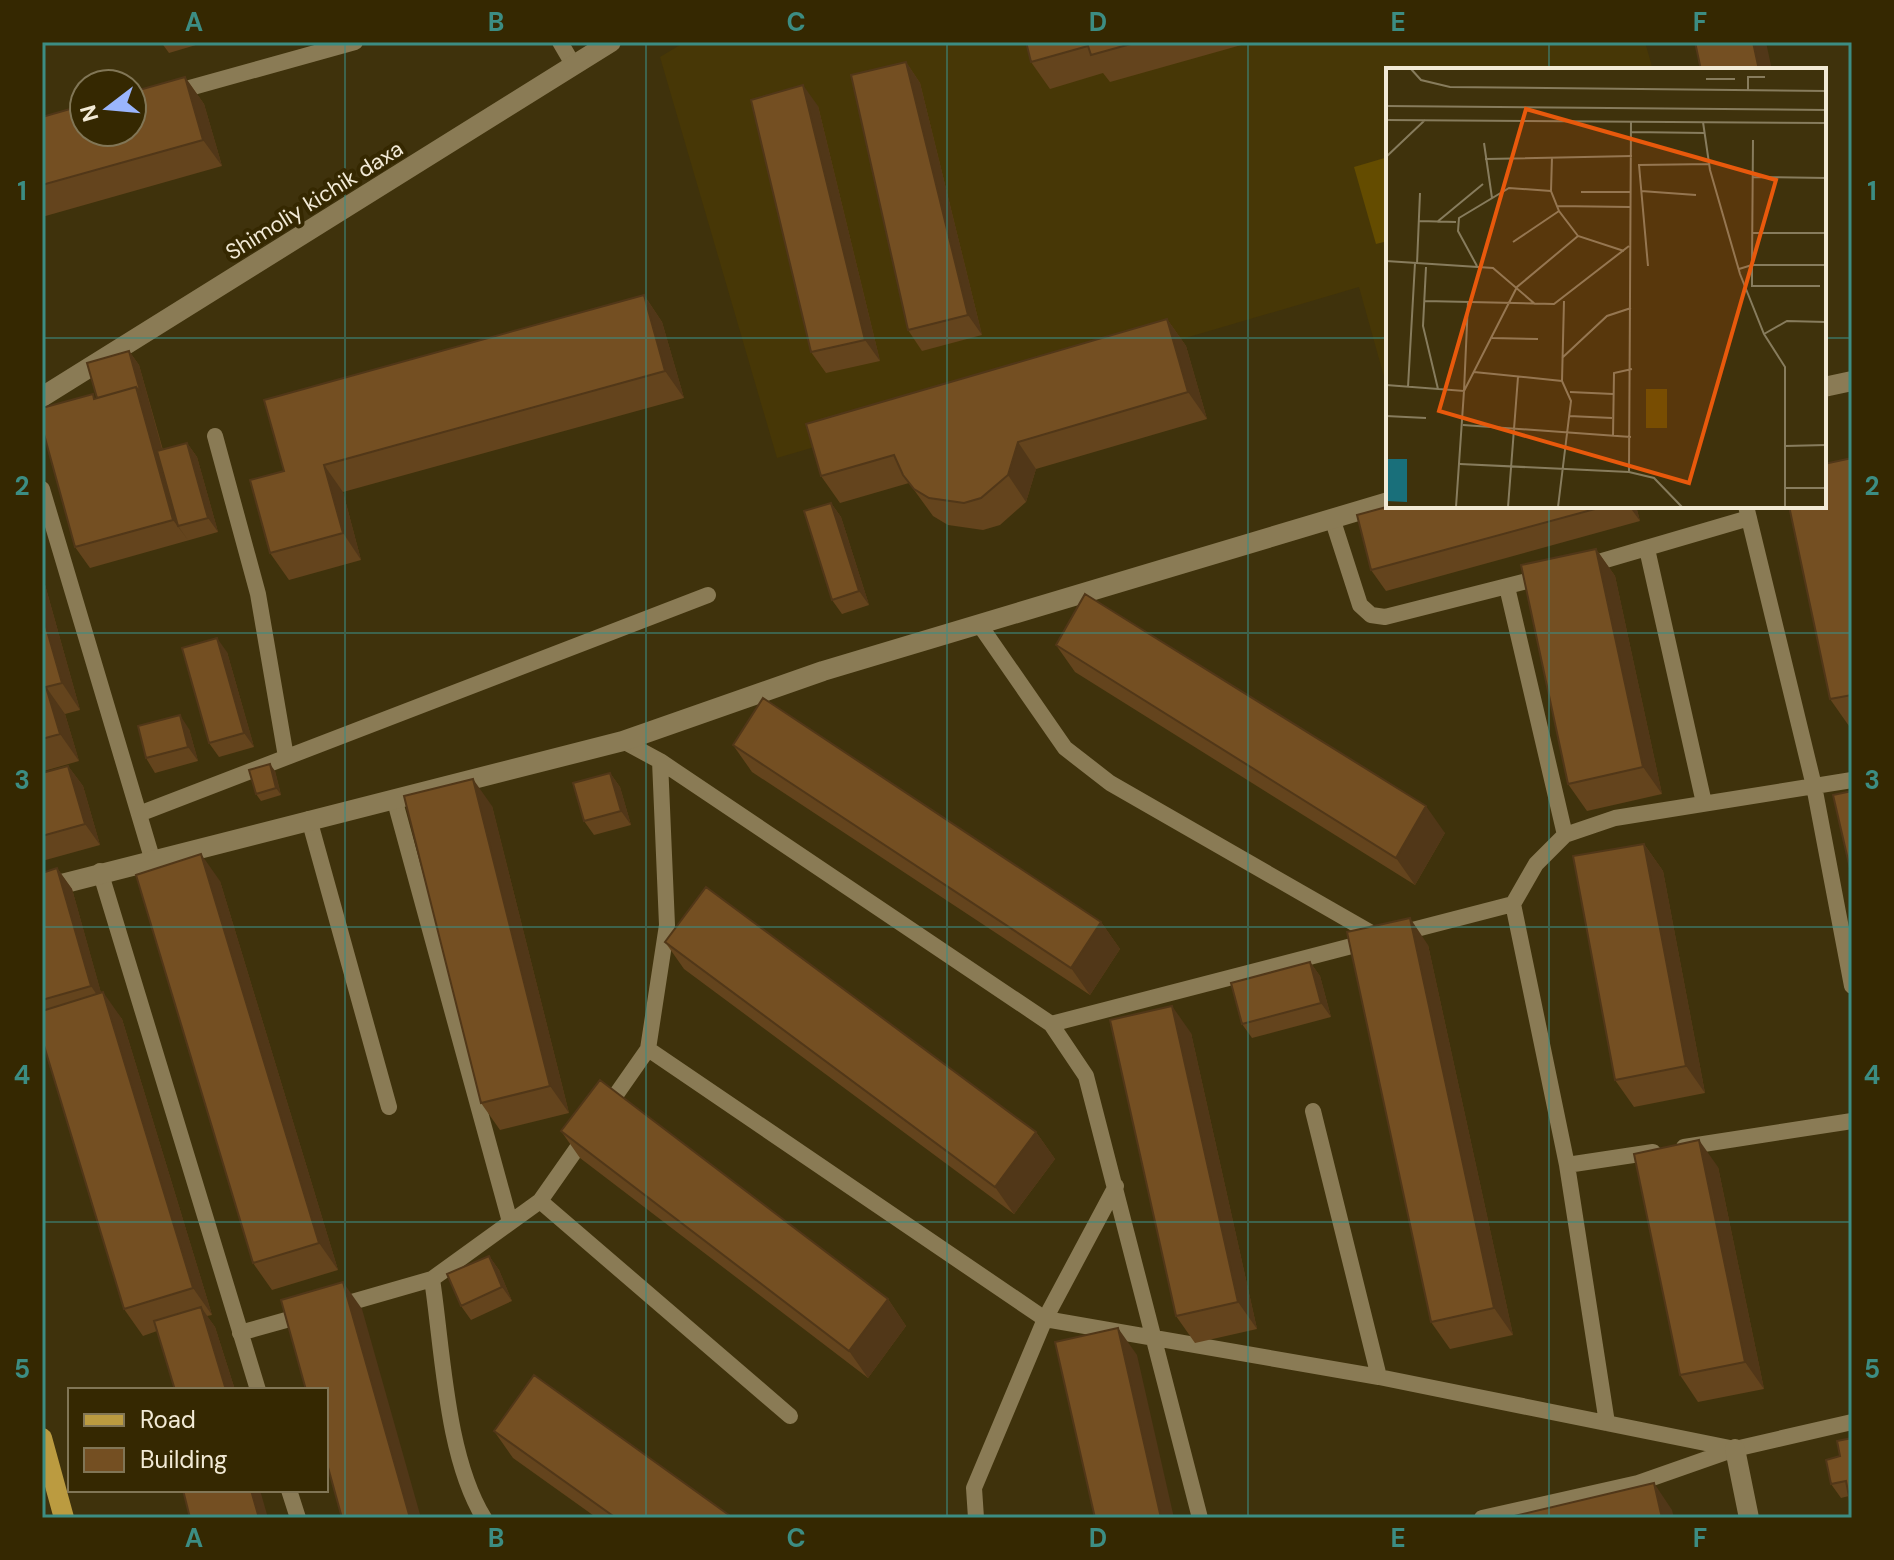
<svg xmlns="http://www.w3.org/2000/svg" width="1894" height="1560" viewBox="0 0 1894 1560" font-family="'DM Sans',sans-serif">
	<style>
		.built { fill: #473706 }
		.green { fill: #644c00 }
		.lines { fill: none; stroke-linecap: round; stroke-linejoin: round }
		.lane { stroke: #8a7b55; stroke-width: 16 }
		.street { stroke: #8a7b55; stroke-width: 20 }
		.primary { stroke: #bb9b40; stroke-width: 20 }
		.wall { fill: #64441d }
		.shaded-wall { fill: #513718 }
		.building { fill: #744f22; stroke: #513718; stroke-width: 2 }
		.grid { fill: none; stroke: #3c8d83; stroke-width: 2; stroke-opacity: 0.55 }
		.labels { text-anchor: middle; stroke-width: 8; stroke-linejoin: round; paint-order: stroke }
		.street-label { font-size: 22px; fill: #f2ead6; stroke: #352801 }
		.inset-road { fill: none; stroke: #877c5d; stroke-width: 2 }
		.view { fill: #e8590c; fill-opacity: 0.15; stroke: #e8590c; stroke-width: 4 }
		.inset-edge { fill: none; stroke: #f2ead6; stroke-width: 4 }
		.neatline { fill: none; stroke: #3c8d83; stroke-width: 3 }
		.grid-label { font-size: 26px; text-anchor: middle; font-weight: bold; fill: #3c8d83 }
	</style>
	<rect width="100%" height="100%" fill="#3f320c"/>
	<path class="built" d="M685,42H1645L1653,70H1388V391L1359,287L777,458L660,57Z"/>
	<path class="green" d="M1388,157V241L1376,244L1354,167Z"/>
	<g class="lines">
		<path class="lane" d="M560,42L574,66
			M132,104L355,42
			M215,436L258,594L286,757
			M42,489L152,858
			M1746,506L1814,786L1852,986
			M1332,518L1360,605L1371,615L1385,617L1543,577
			M1647,549L1704,803
			M1585,566L1749,518
			M1507,587L1565,835
			M979,624L1065,748L1110,783L1380,938
			M623,741L660,761L1051,1024L1086,1076L1200,1518
			M394,798L510,1222
			M139,814L708,595
			M309,819L389,1107
			M100,871L258,1390
			M1513,904L1567,1165L1607,1423
			M1397,934L1513,904L1536,864L1565,835L1615,818L1852,780
			M1051,1024L1371,941
			M648,1049L1045,1319L1379,1377L1735,1449L1852,1422
			M606,1109L648,1049L667,925L660,761
			M1313,1111L1379,1377
			M1684,1147L1852,1121
			M1567,1165L1653,1152
			M540,1201L790,1416
			M432,1279C443,1352 446,1456 484,1518
			M338,1306L432,1279L540,1201L587,1134
			M240,1333L304,1315
			M289,1490L298,1518
			M976,1518L974,1488L1045,1319L1116,1186
			M1482,1518L1638,1483L1735,1449"/>
		<path class="street" d="M1824,387L1852,381
			M42,397L611,42
			M42,889L623,741L823,671L1388,502
			M1735,1449L1749,1518"/>
		<path class="primary" d="M42,1438L64,1518"/>
	</g>
	<path class="wall" d="M161,42H206L169,53Z
		M1026,42H1252L1110,82L1103,73L1050,89L1031,62Z
		M906,62L920,83L982,335L922,351L908,330Z
		M185,77L204,104L222,166L42,217V117Z
		M818,106L880,361L826,373L811,352Z
		M644,295L662,322L684,398L343,492L361,560L289,580L270,553L284,471Z
		M1167,319L1186,346L1207,419L1036,469L1026,502L1000,525L983,530L948,525L933,516L909,483L840,503L821,476Z
		M129,351L139,365L163,450L187,443L197,457L218,532L90,568L75,547L96,398Z
		M1852,458V726H1849L1830,699Z
		M831,503L841,517L869,605L842,614L832,600Z
		M1390,506H1636L1640,521L1386,591L1371,570Z
		M1596,549L1615,576L1662,794L1587,811L1568,784Z
		M42,574L80,710L65,714L79,761L44,771L42,769Z
		M1056,645L1445,833L1415,885L1075,672Z
		M227,652L254,747L219,757L209,743Z
		M189,729L198,761L155,773L146,758Z
		M733,745L1101,922L1120,949L1090,995L752,772Z
		M68,766L83,786L100,845L42,861V773Z
		M275,771L281,795L261,801L256,794Z
		M610,773L620,787L631,825L594,835L584,821Z
		M492,806L569,1113L500,1130L481,1103Z
		M1644,844L1663,871L1705,1093L1634,1107L1615,1080Z
		M57,868L72,889L101,993L122,1019L212,1315L207,1316L215,1327L235,1390H175L157,1331L143,1336L124,1309L42,1039V873Z
		M220,881L338,1270L272,1290L253,1263Z
		M665,942L1036,1132L1055,1159L1014,1214L684,969Z
		M1428,945L1513,1335L1450,1349L1431,1322Z
		M1310,962L1320,976L1331,1017L1252,1038L1242,1024Z
		M1191,1033L1257,1329L1195,1343L1176,1316Z
		M561,1131L888,1299L906,1326L868,1378L580,1158Z
		M1718,1167L1764,1389L1698,1402L1680,1375Z
		M489,1256L499,1270L512,1301L471,1320L461,1306Z
		M494,1431L733,1518H597L513,1458Z
		M1852,1438V1505L1849,1496L1841,1498L1831,1484L1840,1456Z"/>
	<path class="shaded-wall" d="M1753,42H1766L1772,70H1759Z
		M906,62L920,83L982,335L968,315Z
		M185,77L204,104L222,166L203,140Z
		M803,85L818,106L880,361L865,340Z
		M644,295L662,322L684,398L665,371Z
		M1167,319L1186,346L1207,419L1188,392Z
		M1824,330L1828,348L1824,343Z
		M129,351L139,365L183,525L178,526L188,540L173,520L136,387Z
		M1018,442L1036,469L1026,502L1008,475Z
		M187,443L197,457L218,532L208,518Z
		M324,465L343,492L361,560L343,533Z
		M831,503L841,517L869,605L859,591Z
		M1629,506H1636L1640,521Z
		M1596,549L1615,576L1662,794L1643,767Z
		M42,574L80,710L62,683L42,613Z
		M217,638L227,652L254,747L244,733Z
		M46,687L65,714L79,761L60,734Z
		M180,715L189,729L198,761L188,747Z
		M270,764L275,771L281,795L276,788Z
		M68,766L83,786L100,845L85,824Z
		M610,773L620,787L631,825L621,811Z
		M473,779L492,806L569,1113L550,1086Z
		M1426,806L1445,833L1415,885L1396,858Z
		M1644,844L1663,871L1705,1093L1686,1066Z
		M201,854L220,881L338,1270L319,1243Z
		M57,868L72,889L105,1007L91,986Z
		M1410,918L1428,945L1513,1335L1494,1308Z
		M1101,922L1120,949L1090,995L1071,968Z
		M1310,962L1320,976L1331,1017L1321,1003Z
		M103,992L122,1019L212,1315L193,1288Z
		M1172,1006L1191,1033L1257,1329L1238,1302Z
		M1036,1132L1055,1159L1014,1214L995,1187Z
		M1699,1140L1718,1167L1764,1389L1745,1362Z
		M489,1256L499,1270L512,1301L502,1287Z
		M343,1282L362,1309L421,1518H410Z
		M888,1299L906,1326L868,1378L849,1351Z
		M201,1307L215,1327L235,1390H226Z
		M1118,1328L1137,1355L1174,1518H1161Z
		M1654,1483L1672,1510L1674,1518H1662Z
		M251,1490H260L268,1518H259Z"/>
	<path class="building" d="M1026,42H1138L1091,55L1088,46L1031,62Z
		M1695,42H1753L1759,70H1701Z
		M906,62L968,315L908,330L851,75Z
		M185,77L203,140L42,185V117L84,105V132H132V92Z
		M803,85L865,340L811,352L751,100Z
		M644,295L665,371L324,465L343,533L270,553L250,480L284,471L264,400Z
		M1167,319L1188,392L1018,442L1008,475L981,498L964,503L929,498L914,489L903,475L894,455L821,476L806,424Z
		M129,351L141,394L136,387L97,398L87,363Z
		M136,387L173,520L75,547L42,427V408L93,394L94,399Z
		M187,443L208,518L178,526L157,451Z
		M1852,458V695L1830,699L1789,506H1824V464Z
		M831,503L859,591L832,600L804,511Z
		M1390,506H1606L1371,570L1357,515Z
		M1596,549L1643,767L1568,784L1521,565Z
		M1085,594L1426,806L1396,858L1056,645Z
		M42,613L62,683L46,687L60,734L42,739Z
		M217,638L244,733L209,743L182,648Z
		M763,698L1101,922L1071,968L733,745Z
		M180,715L188,747L146,758L138,726Z
		M270,764L276,788L256,794L249,770Z
		M68,766L85,824L42,836V773Z
		M610,773L621,811L584,821L573,783Z
		M473,779L550,1086L481,1103L404,796Z
		M1852,791V877L1833,795Z
		M1644,844L1686,1066L1615,1080L1573,856Z
		M201,854L319,1243L253,1263L136,875Z
		M57,868L91,986L42,1000V873Z
		M706,887L1036,1132L995,1187L665,942Z
		M1410,918L1494,1308L1431,1322L1347,932Z
		M1310,962L1321,1003L1242,1024L1231,983Z
		M103,992L193,1288L124,1309L42,1039V1011Z
		M1172,1006L1238,1302L1176,1316L1110,1020Z
		M600,1080L888,1299L849,1351L561,1131Z
		M1699,1140L1745,1362L1680,1375L1634,1154Z
		M489,1256L502,1287L461,1306L447,1274Z
		M343,1282L410,1518H342L326,1460V1390H306L281,1300Z
		M201,1307L226,1390H175L154,1321Z
		M1118,1328L1161,1518H1095L1055,1342Z
		M534,1375L733,1518H616L494,1431Z
		M1852,1438V1502H1850L1846,1481L1831,1484L1826,1460L1840,1456L1837,1441Z
		M1654,1483L1662,1518H1506Z
		M183,1490H251L259,1518H190Z"/>
	<path class="grid" d="M345,42V1518M646,42V1518M947,42V1518M1248,42V1518M1549,42V70M42,338H1388M1824,338H1852M1549,506V1518M42,633H1852M42,927H1852M42,1222H1852"/>
	<g class="labels">
		<g class="street-label">
			<text transform="translate(314 200) rotate(-32)" y="8">Shimoliy kichik daxa</text>
		</g>
	</g>
	<g transform="translate(1386 68)">
		<rect width="440" height="440" fill="#3f320c"/>
		<path d="M260,321H281V360H260Z" fill="#644c00"/>
		<path d="M1,391H21V434L0,433Z" fill="#196f7a"/>
		<path class="inset-road" d="M25,1L35,12L64,19L440,23M320,11H349M362,22V9H379M0,38L440,42M0,52L440,55M317,54L324,102L354,206L378,266L399,299V439M245,64L319,65M98,75L106,130M0,89L39,52M166,89L165,123L173,143L192,168L238,183M99,91L246,88M252,97L324,96M253,97L262,198M367,109L440,110M255,123L310,127M195,124H245M171,138L244,139M33,153L70,154M51,154L97,116M367,165H440M127,174L173,143M0,193L107,200L149,236M31,196L34,125M91,198L72,163L73,150L123,120L165,123M40,199L37,258L52,321M353,201L366,197L367,72M434,218H366V197H440M39,233L168,236L243,178M440,254V223M378,266L401,253L440,254M106,270L152,271M176,290L221,248L245,240M88,304L176,313M0,317L78,323L82,234M22,319L29,195M184,324L227,326M0,348L40,350M183,348L226,350M77,357L245,369M227,368L228,305L246,301M399,378L440,377M74,396L243,404L268,410L296,439M243,404L245,54M399,420H440M70,439L78,323L131,219L192,168M122,439L132,309M172,439L185,333L176,313L178,233M399,439H425"/>
		<path class="view" d="M140,41L390,112L303,415L53,343Z"/>
		<rect width="440" height="440" class="inset-edge"/>
	</g>
	<rect width="1894" height="1560" fill="none" stroke="#352801" stroke-width="88"/>
	<rect x="68" y="1388" width="260" height="104" fill="#352801" stroke="#817656" stroke-width="2"/>
	<rect x="84" y="1414" width="40" height="12" fill="#bb9b40" stroke="#817656" stroke-width="2"/>
	<text x="140" y="1428" font-size="24" fill="#f2ead6">Road</text>
	<rect x="84" y="1448" width="40" height="24" fill="#744f22" stroke="#817656" stroke-width="2"/>
	<text x="140" y="1468" font-size="24" fill="#f2ead6">Building</text>
	<g transform="translate(108 108) rotate(254)"><circle r="38" fill="#352801" stroke="#817656" stroke-width="2"/>
	<path d="M0-6L14 30L0 20L-14 30Z" fill="#9ab5fd"/>
	<text y="-12" font-size="22" font-weight="bold" text-anchor="middle" fill="#f2ead6">N</text>
	</g>
	<rect x="44" y="44" width="1806" height="1472" class="neatline"/>
	<g class="grid-label">
		<text x="194" y="31">A</text>
		<text x="496" y="31">B</text>
		<text x="796" y="31">C</text>
		<text x="1098" y="31">D</text>
		<text x="1398" y="31">E</text>
		<text x="1700" y="31">F</text>
		<text x="22" y="200">1</text>
		<text x="1872" y="200">1</text>
		<text x="22" y="495">2</text>
		<text x="1872" y="495">2</text>
		<text x="22" y="789">3</text>
		<text x="1872" y="789">3</text>
		<text x="22" y="1084">4</text>
		<text x="1872" y="1084">4</text>
		<text x="22" y="1378">5</text>
		<text x="1872" y="1378">5</text>
		<text x="194" y="1547">A</text>
		<text x="496" y="1547">B</text>
		<text x="796" y="1547">C</text>
		<text x="1098" y="1547">D</text>
		<text x="1398" y="1547">E</text>
		<text x="1700" y="1547">F</text>
	</g>
</svg>
